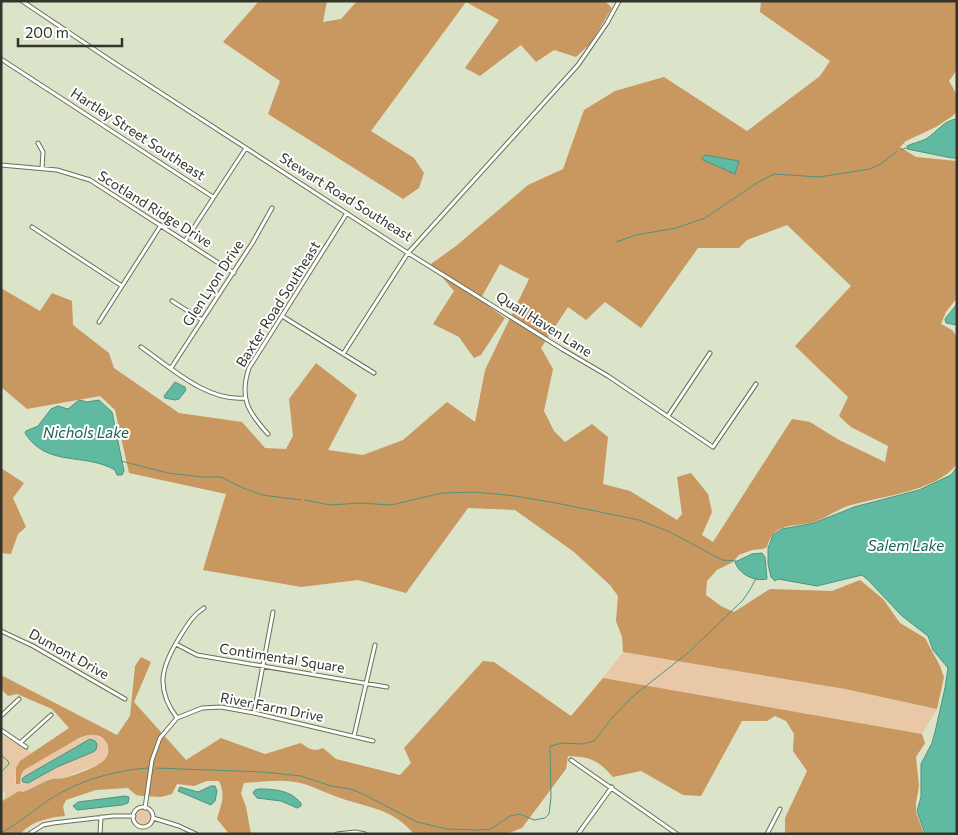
<svg xmlns="http://www.w3.org/2000/svg" width="958" height="835" viewBox="0 0 958 835" font-family="Commissioner,sans-serif">
	<style>
		.green { fill: #e8c8a7 }
		.forest { fill: #c99760; fill-rule: evenodd }
		.water { fill: #60b9a1; stroke: #52917e }
		.lines { fill: none; stroke-linecap: round; stroke-linejoin: round }
		.stream { stroke: #52917e; stroke-width: 1 }
		.minor-casing { stroke: #697057; stroke-width: 5 }
		.minor { stroke: #fff; stroke-width: 3 }
		.labels { text-anchor: middle; stroke-width: 4; stroke-linejoin: round; paint-order: stroke }
		.street-label { font-size: 14px; fill: #32352b; stroke: #fff }
		.water-label { font-size: 15px; font-style: italic; fill: #1a6151; stroke: #fff }
	</style>
	<rect width="100%" height="100%" fill="#dbe3c8"/>
	<path class="green" d="M623,652L845,689L937,709L922,734L603,678Z
		M1,734L32,753C18,763 14,766 16,784L18,785L24,770L69,743L89,735H96L106,740L108,746V753L105,760L99,764L63,778H53L23,792L19,791L1,802V799L5,798V792H3Z
		M136 817a8 8 0 1 1 16 0a8 8 0 1 1-16 0Z"/>
	<path class="forest" d="M259,1H327L323,22L341,19L357,1H605L612,8L590,44L576,57L554,50L536,62L521,45L480,76L465,68L499,20L466,2L371,131L414,158L424,173L419,188L403,199L268,114L280,81L223,42Z
		M761,1H957V70L949,81L957,95V111L954,115L936,127L906,141L900,147L916,157L957,161V298L946,312L941,324L952,330L957,337V464C935,493 877,496 845,507C835,511 827,517 817,521C797,528 774,520 767,547L763,549L752,550L739,555L733,562L717,570L707,581L706,595L721,606L734,612L770,589L832,591L860,580L883,599L900,623L925,638L940,666L944,677L937,709L845,689L623,652L622,637L616,621L618,596L610,585L574,552L515,510L468,508L406,593L358,580L301,587L203,570L226,494L129,473L115,410L100,396L27,409L1,387V288L40,311L52,293L72,301L73,325L109,353L114,368L179,413L242,422L265,448L286,449L293,436L289,399L316,363L357,395L328,450L363,455L403,440L447,402L475,422L485,370L529,279L500,264L480,300L505,318L481,355L474,358L459,337L433,324L454,291L431,264L456,246L528,185L563,169L584,110L615,91L664,77L747,131L820,76L830,61L760,12ZM787,225L851,286L795,346L848,397L839,416L851,427L888,446L885,462L839,440L810,422L792,419L713,542L702,535L712,512L708,494L691,473L677,477L682,514L677,520L630,491L603,484L608,437L592,424L565,442L554,431L544,411L553,369L541,348L568,307L586,320L605,302L641,328L698,248H739L747,240Z
		M1,468L24,483L13,498L26,527L18,534L11,554L1,553Z
		M141,657L151,662L134,702L186,760L221,738L265,754L301,743C309,749 313,752 323,748L336,759L400,775L411,763L404,748L483,661L494,662L571,716L603,678L922,734L925,743L916,757L919,786L916,803V812L924,834L785,833V818L807,771L793,751L794,734L786,721L775,716L767,721H742L701,796L683,795L641,771L613,777C598,760 591,757 568,756L566,769L522,828L507,834H414C390,806 365,808 335,796C321,791 309,784 295,782C278,779 261,782 244,783L241,793L246,807L251,834H229L217,819C221,805 226,796 219,781H207L194,786L177,784L172,794L161,797L142,796L136,795L128,788L96,790L66,800L63,806L65,816C46,818 33,821 20,834H1V802L19,791L23,792C33,788 42,782 52,779C56,778 60,779 64,778C73,776 101,766 106,758C112,748 106,736 95,735C89,734 85,736 79,738L24,770L21,775L20,784H16V768L20,761L69,728L52,709L17,694L8,696L1,689V675L117,735L130,716L135,666Z"/>
	<path class="water" d="M957,119V158H952L907,149V146C913,143 920,142 926,139C937,132 944,120 957,119Z
		M705,155L739,161L735,174L703,160L702,158Z
		M957,304V325L946,323L945,319Z
		M175,382L185,387L186,390L179,399L175,400L165,398L164,396Z
		M79,400L87,402L99,400L112,412L124,471L122,475H117L115,470C84,452 47,468 25,433L26,431L38,426L51,409L58,406L68,409Z
		M957,467V834H925L917,811L921,797V764L932,743L935,732L945,688L948,668L933,650L928,636L902,616L869,581L862,575L817,586L778,579L775,581L771,577L768,564V548L773,535L782,529L814,523L854,507L919,490L951,475Z
		M762,553L765,557L767,579C754,582 739,574 735,562L752,554Z
		M90,739L95,741L97,744L96,750L93,752L57,767L28,783L23,782L22,779L24,777Z
		M211,786H215L217,791L215,801L211,805L178,791L180,787L198,792Z
		M258,789C274,789 290,790 301,803V806L297,808L281,801L257,798L253,793L255,790Z
		M125,796L129,797L128,803L122,805L77,810L73,806L78,802Z"/>
	<g class="lines">
		<path class="stream" d="M901,150L906,148
			M616,242L636,235L676,228L705,218L760,181L774,174L819,177L870,169L881,164L897,151
			M121,461L168,473L202,477H221L243,488L262,495L301,500
			M305,500L330,505L360,503L391,505L442,493L475,492L515,496L556,503L639,520L670,532L722,560L736,561
			M1,755L8,761L9,764L1,772
			M156,768L263,772L301,776L331,786L350,789L361,793L417,822L447,829L478,830L491,829L510,816L520,814L534,820L545,818L549,814L551,797L550,746L563,743L583,744L594,741L612,718L632,697L689,652L743,600L751,588L756,578
			M1,833C16,825 29,814 43,804C74,782 110,771 148,768"/>
		<g class="minor-casing">
			<path id="minor" d="M22,1L110,60L408,253L562,349L608,376L713,447L756,384
				M1,59L213,197
				M38,143L43,152L42,168
				M1,165L57,170L90,180L234,273
				M32,227L122,286
				M185,241L246,148
				M172,301L202,320
				M282,316L374,373
				M99,322L161,225
				M141,347C170,367 207,402 245,398
				M343,354L408,253L578,65L607,23L619,1
				M171,368L253,242L272,208
				M668,416L710,353
				M268,434C248,412 239,398 249,368L347,213
				M1,631L33,646L125,699
				M176,644L197,655L387,687
				M254,713L273,612
				M1,716L19,699
				M177,718C154,687 162,665 181,635C188,624 193,615 204,608
				M1,730L26,747
				M354,736L375,645
				M20,743L51,715
				M571,760L677,834
				M133 817a10 10 0 1 1 20 0a10 10 0 1 1-20 0Z
				M145,808L152,760L160,738L177,718L202,708L221,707L254,713L373,741
				M153,818L179,826L196,834
				M29,834L43,825L53,823L113,816H134
				M100,834L101,817
				M337,834L355,832L365,834
				M578,834L612,787
				M767,834L780,809"/>
		</g>
		<use href="#minor" class="minor"/>
	</g>
	<g class="labels">
		<g class="street-label">
			<text transform="translate(138 134) rotate(33)" y="5">Hartley Street Southeast</text>
			<text transform="translate(346 197) rotate(32)" y="5">Stewart Road Southeast</text>
			<text transform="translate(155 209) rotate(32)" y="5">Scotland Ridge Drive</text>
			<text transform="translate(213 283) rotate(-57)" y="5">Glen Lyon Drive</text>
			<text transform="translate(278 304) rotate(-58)" y="5">Baxter Road Southeast</text>
			<text transform="translate(544 324) rotate(32)" y="5">Quail Haven Lane</text>
			<text transform="translate(69 654) rotate(29)" y="5">Dumont Drive</text>
			<text transform="translate(282 658) rotate(9)" y="5">Contimental Square</text>
			<text transform="translate(272 707) rotate(11)" y="5">River Farm Drive</text>
		</g>
		<g class="water-label">
			<text x="86" y="438">Nichols Lake</text>
			<text x="906" y="551">Salem Lake</text>
		</g>
	</g>
	<rect width="958" height="835" fill="none" stroke="#32352b" stroke-width="5"/>
	<path d="M18 38v8h104v-8" fill="none" stroke="#32352b" stroke-width="2.5"/>
	<text x="25" y="38" font-size="15" fill="#32352b" stroke="#ffffff" stroke-width="4" paint-order="stroke">200 m</text>
</svg>
